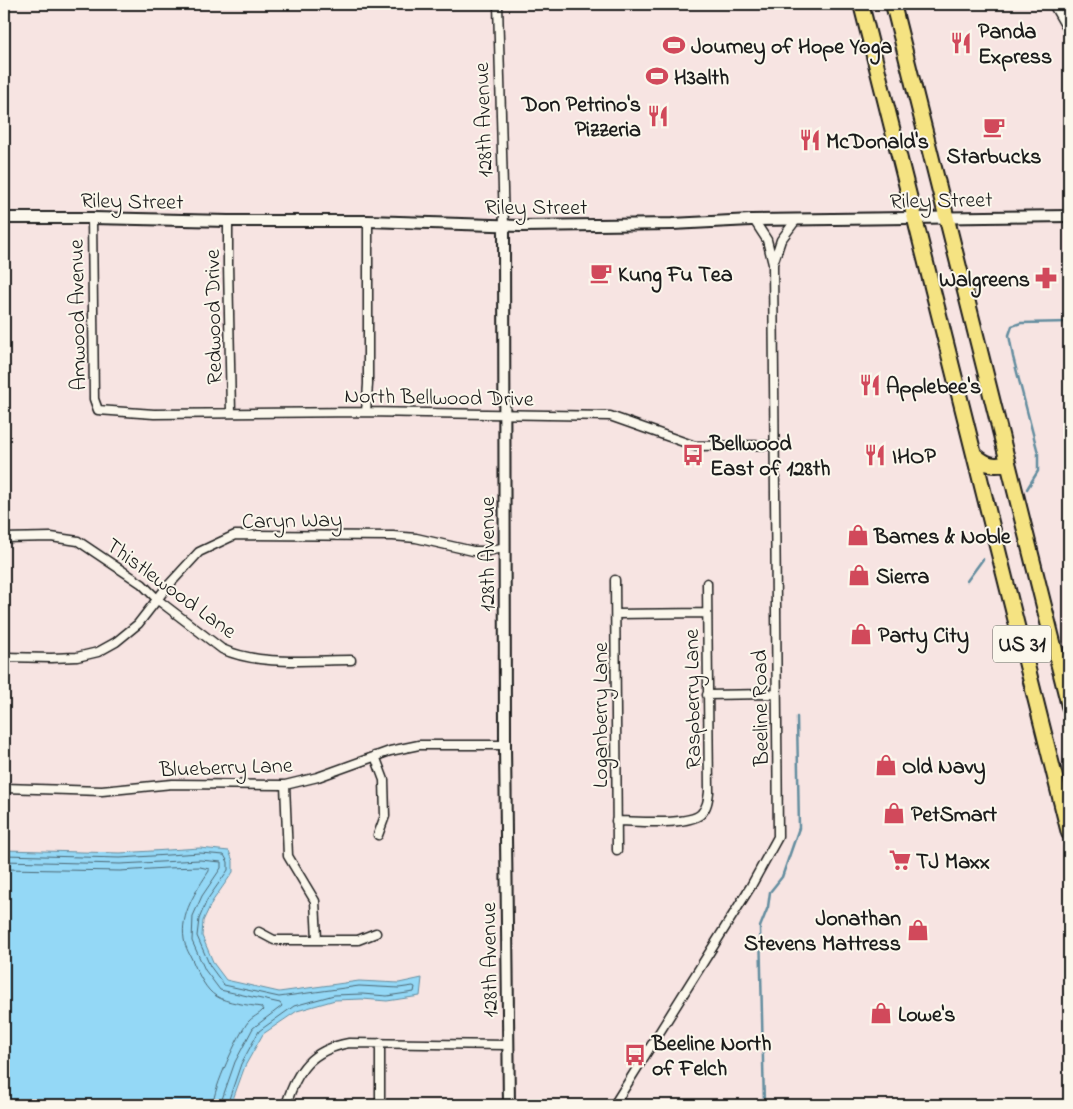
<svg xmlns="http://www.w3.org/2000/svg" width="1073" height="1109" viewBox="0 0 1073 1109" font-family="'Indie Flower',sans-serif">
	<style>
		.water { fill: #94d8f6; stroke: #648d9f }
		.lines { fill: none; stroke-linecap: round; stroke-linejoin: round }
		.shore { stroke: #4c6773; stroke-width: 1 }
		.stream { stroke: #648d9f; stroke-width: 2.5 }
		.street-casing { stroke: #1c1c1c; stroke-width: 11 }
		.secondary-casing { stroke: #1c1c1c; stroke-width: 14 }
		.highway-casing { stroke: #1c1c1c; stroke-width: 18 }
		.street { stroke: #fbf7ec; stroke-width: 8 }
		.secondary { stroke: #fbf7ec; stroke-width: 10 }
		.highway { stroke: #f5e382; stroke-width: 14 }
		.labels { text-anchor: middle; stroke-width: 4; stroke-linejoin: round; paint-order: stroke }
		.shield { fill: #fbf7ec; stroke: #5f5e5a; stroke-width: 1 }
		.shield-label { font-size: 21px; font-weight: bold; fill: #1c1c1c }
		.poi-label { font-size: 22px; font-weight: bold; fill: #1c1c1c; stroke: #fbf7ec; text-anchor: start }
		.street-label { font-size: 22px; fill: #1c1c1c; stroke: #fbf7ec }
	</style>
	<rect width="100%" height="100%" fill="#f7e4e2"/>
	<filter id="ink" filterUnits="userSpaceOnUse"><feTurbulence type="fractalNoise" baseFrequency=".02" numOctaves="2"/><feDisplacementMap in="SourceGraphic" scale="10" xChannelSelector="R" yChannelSelector="G"/><feConvolveMatrix kernelMatrix="1 2 1 2 8 2 1 2 1" color-interpolation-filters="sRGB"/></filter>
	<g filter="url(#ink)">
		<path class="water" d="M200,848L229,851L233,861V872L212,902L203,921L202,936L214,964L226,980L279,992L359,981L399,983L422,978L420,996L387,1001L362,999L335,1000L297,1011L263,1034L245,1066L232,1102L230,1105H127L118,1103L95,1105H4V850L120,853Z"/>
		<g class="lines">
			<path class="shore" d="M4,855L120,858L200,853L224,855L228,862V870L207,900L199,919L197,936L210,966L224,985L279,997L359,986L399,988L413,986L415,987L414,992L387,996L362,994L334,995L294,1006L259,1031L241,1064L227,1105
				M4,861L120,864L200,860L221,862V868L202,896L193,916L192,941L205,970L220,990L280,1003L282,1006L253,1028L235,1062L220,1105
				M4,869L120,871L166,868L200,867L209,869V871C196,891 180,914 184,939C185,948 191,956 194,964C199,975 206,990 216,996C226,1003 249,1005 261,1007L263,1010C259,1015 252,1017 248,1022C238,1035 213,1089 213,1105"/>
			<path class="stream" d="M1027,489L1038,471V453L1013,357L1009,335L1012,326L1021,323L1069,322
				M967,581L983,559
				M764,1105L760,927L768,907L770,892L782,877L799,828L797,717"/>
			<g class="street-casing">
				<path id="street" d="M498,4L504,226
					M1053,4L1065,25L1069,29
					M92,218L94,399L98,410L154,414L366,412L610,416L695,446L774,445
					M754,220L767,240L773,264L781,240L796,220
					M228,221V264L231,412
					M366,412L368,384V221
					M4,538L51,537L78,541L142,584L158,600L222,649C259,666 311,660 351,660
					M615,580L617,850
					M616,614L707,613
					M4,657L51,658L77,657L98,652L116,642L138,624L166,588L199,552L235,535L393,536L416,538L473,551H489L505,547
					M707,695L776,694
					M375,756L384,780L385,816L378,835
					M285,785L288,856L315,901L317,939
					M4,788L102,791L172,784L285,785L318,777L390,751L419,745H505
					M616,821C636,821 688,826 701,814C707,808 708,800 709,792L707,583
					M259,932L274,940H358L376,933
					M380,1043V1105
					M286,1105C297,1070 311,1050 349,1043L508,1045
					M614,1105L751,886L778,837L773,264"/>
			</g>
			<g class="secondary-casing">
				<path id="secondary" d="M4,218H92L228,221H368L521,226L672,224L751,220L1069,216
					M504,226L505,745L509,1105"/>
			</g>
			<g class="highway-casing">
				<path id="highway" d="M861,4L1069,833
					M893,4L1069,706
					M975,455C986,465 994,467 1008,463"/>
			</g>
			<use href="#street" class="street"/>
			<use href="#secondary" class="secondary"/>
			<use href="#highway" class="highway"/>
		</g>
	</g>
	<defs>
		<g id="restaurant-bare" transform="scale(1.725)"><path d="M-5-6h1v4h1v-4h1v4h1v-4h1v5L-1.5 .5V6h-2V.5L-5-1ZM5-6V6H3V1.5H1.5Q1.5-4 5-6Z" fill="#d1495b" stroke="#fbf7ec" stroke-width="2.5" paint-order="stroke"/></g>
		<g id="stadium-bare" transform="scale(1.725)"><path d="M0-5a6.5 5 0 1 0 0 10a6.5 5 0 1 0 0-10ZM-3.5-1.8h7v3.6h-7Z" fill="#d1495b" stroke="#fbf7ec" stroke-width="2.5" paint-order="stroke"/></g>
		<g id="cafe-bare" transform="scale(1.725)"><path d="M-5.5-4.5H6V0H3Q3 3.5 0 3.5H-2.5Q-5.5 3.5-5.5 0ZM3-3.2v2h1.7v-2ZM-6 4.5H4V6H-6Z" fill="#d1495b" stroke="#fbf7ec" stroke-width="2.5" paint-order="stroke"/></g>
		<g id="pharmacy-bare" transform="scale(1.725)"><path d="M-2-6h4v4h4v4h-4v4h-4v-4h-4v-4h4Z" fill="#d1495b" stroke="#fbf7ec" stroke-width="2.5" paint-order="stroke"/></g>
		<g id="bus-bare" transform="scale(1.725)"><path d="M-5-6H5V4H4V6H2V4H-2V6H-4V4H-5ZM-3.5-4V0h7V-4ZM-3.5 1.2v1.5H-2V1.2ZM2 1.2v1.5H3.5V1.2Z" fill="#d1495b" stroke="#fbf7ec" stroke-width="2.5" paint-order="stroke"/></g>
		<g id="shop-bare" transform="scale(1.725)"><path d="M-5-2.5h2.3a2.7 3.5 0 0 1 5.4 0H5L5.5 6h-11ZM-1.5-2.5h3a1.5 2.3 0 0 0-3 0Z" fill="#d1495b" stroke="#fbf7ec" stroke-width="2.5" paint-order="stroke"/></g>
		<g id="supermarket-bare" transform="scale(1.725)"><path d="M-6-5.5h2.5l.6 2H6L4.5 2H-2.5L-4.4-4H-6ZM-1.5 3.2a1.3 1.3 0 1 0 .1 0ZM3 3.2a1.3 1.3 0 1 0 .1 0Z" fill="#d1495b" stroke="#fbf7ec" stroke-width="2.5" paint-order="stroke"/></g>
	</defs>
	<g fill-rule="evenodd">
		<use href="#restaurant-bare" x="961" y="43"/>
		<use href="#stadium-bare" x="674" y="45"/>
		<use href="#stadium-bare" x="657" y="76"/>
		<use href="#restaurant-bare" x="658" y="116"/>
		<use href="#cafe-bare" x="994" y="127"/>
		<use href="#restaurant-bare" x="810" y="140"/>
		<use href="#cafe-bare" x="601" y="273"/>
		<use href="#pharmacy-bare" x="1046" y="278"/>
		<use href="#restaurant-bare" x="870" y="385"/>
		<use href="#bus-bare" x="693" y="455"/>
		<use href="#restaurant-bare" x="875" y="455"/>
		<use href="#shop-bare" x="858" y="535"/>
		<use href="#shop-bare" x="859" y="575"/>
		<use href="#shop-bare" x="861" y="634"/>
		<use href="#shop-bare" x="886" y="765"/>
		<use href="#shop-bare" x="894" y="813"/>
		<use href="#supermarket-bare" x="900" y="860"/>
		<use href="#shop-bare" x="918" y="930"/>
		<use href="#shop-bare" x="881" y="1013"/>
		<use href="#bus-bare" x="635" y="1055"/>
	</g>
	<g class="labels">
		<rect class="shield" x="993" y="625.5" width="58" height="37" rx="4"/>
		<g class="shield-label">
			<text x="1022" y="651">US 31</text>
		</g>
		<g class="poi-label">
			<text x="978" y="38">Panda<tspan x="978" dy="25">Express</tspan></text>
			<text x="691" y="53">Journey of Hope Yoga</text>
			<text x="674" y="84">H3alth</text>
			<text x="641" y="111" text-anchor="end">Don Petrino's<tspan x="641" dy="25">Pizzeria</tspan></text>
			<text x="826" y="148">McDonald's</text>
			<text x="994" y="163" text-anchor="middle">Starbucks</text>
			<text x="618" y="281">Kung Fu Tea</text>
			<text x="1030" y="286" text-anchor="end">Walgreens</text>
			<text x="886" y="393">Applebee's</text>
			<text x="710" y="450">Bellwood<tspan x="710" dy="25">East of 128th</tspan></text>
			<text x="892" y="463">IHOP</text>
			<text x="874" y="543">Barnes &amp; Noble</text>
			<text x="876" y="583">Sierra</text>
			<text x="878" y="642">Party City</text>
			<text x="902" y="773">Old Navy</text>
			<text x="911" y="821">PetSmart</text>
			<text x="916" y="868">TJ Maxx</text>
			<text x="901" y="925" text-anchor="end">Jonathan<tspan x="901" dy="25">Stevens Mattress</tspan></text>
			<text x="898" y="1021">Lowe's</text>
			<text x="652" y="1050">Beeline North<tspan x="652" dy="25">of Felch</tspan></text>
		</g>
		<g class="street-label">
			<text transform="translate(482 120) rotate(-92)" y="8">128th Avenue</text>
			<text transform="translate(941 199) rotate(-1)" y="8">Riley Street</text>
			<text transform="translate(132 200) rotate(1)" y="8">Riley Street</text>
			<text x="536" y="214">Riley Street</text>
			<text transform="translate(76 315) rotate(-91)" y="8">Amwood Avenue</text>
			<text transform="translate(212 317) rotate(-91)" y="8">Redwood Drive</text>
			<text transform="translate(439 396) rotate(1)" y="8">North Bellwood Drive</text>
			<text transform="translate(292 519) rotate(-1)" y="8">Caryn Way</text>
			<text transform="translate(486 554) rotate(-90)" y="8">128th Avenue</text>
			<text transform="translate(172 587) rotate(36)" y="8">Thistlewood Lane</text>
			<text transform="translate(691 699) rotate(-91)" y="8">Raspberry Lane</text>
			<text transform="translate(759 708) rotate(-91)" y="8">Beeline Road</text>
			<text transform="translate(599 715) rotate(-90)" y="8">Loganberry Lane</text>
			<text transform="translate(226 766) rotate(-2)" y="8">Blueberry Lane</text>
			<text transform="translate(488 960) rotate(-91)" y="8">128th Avenue</text>
		</g>
	</g>
	<rect width="1073" height="1109" fill="none" stroke="#fbf7ec" stroke-width="20"/>
	<rect x="10" y="10" width="1053" height="1089" fill="none" stroke="#1c1c1c" stroke-width="2" filter="url(#ink)"/>
</svg>
